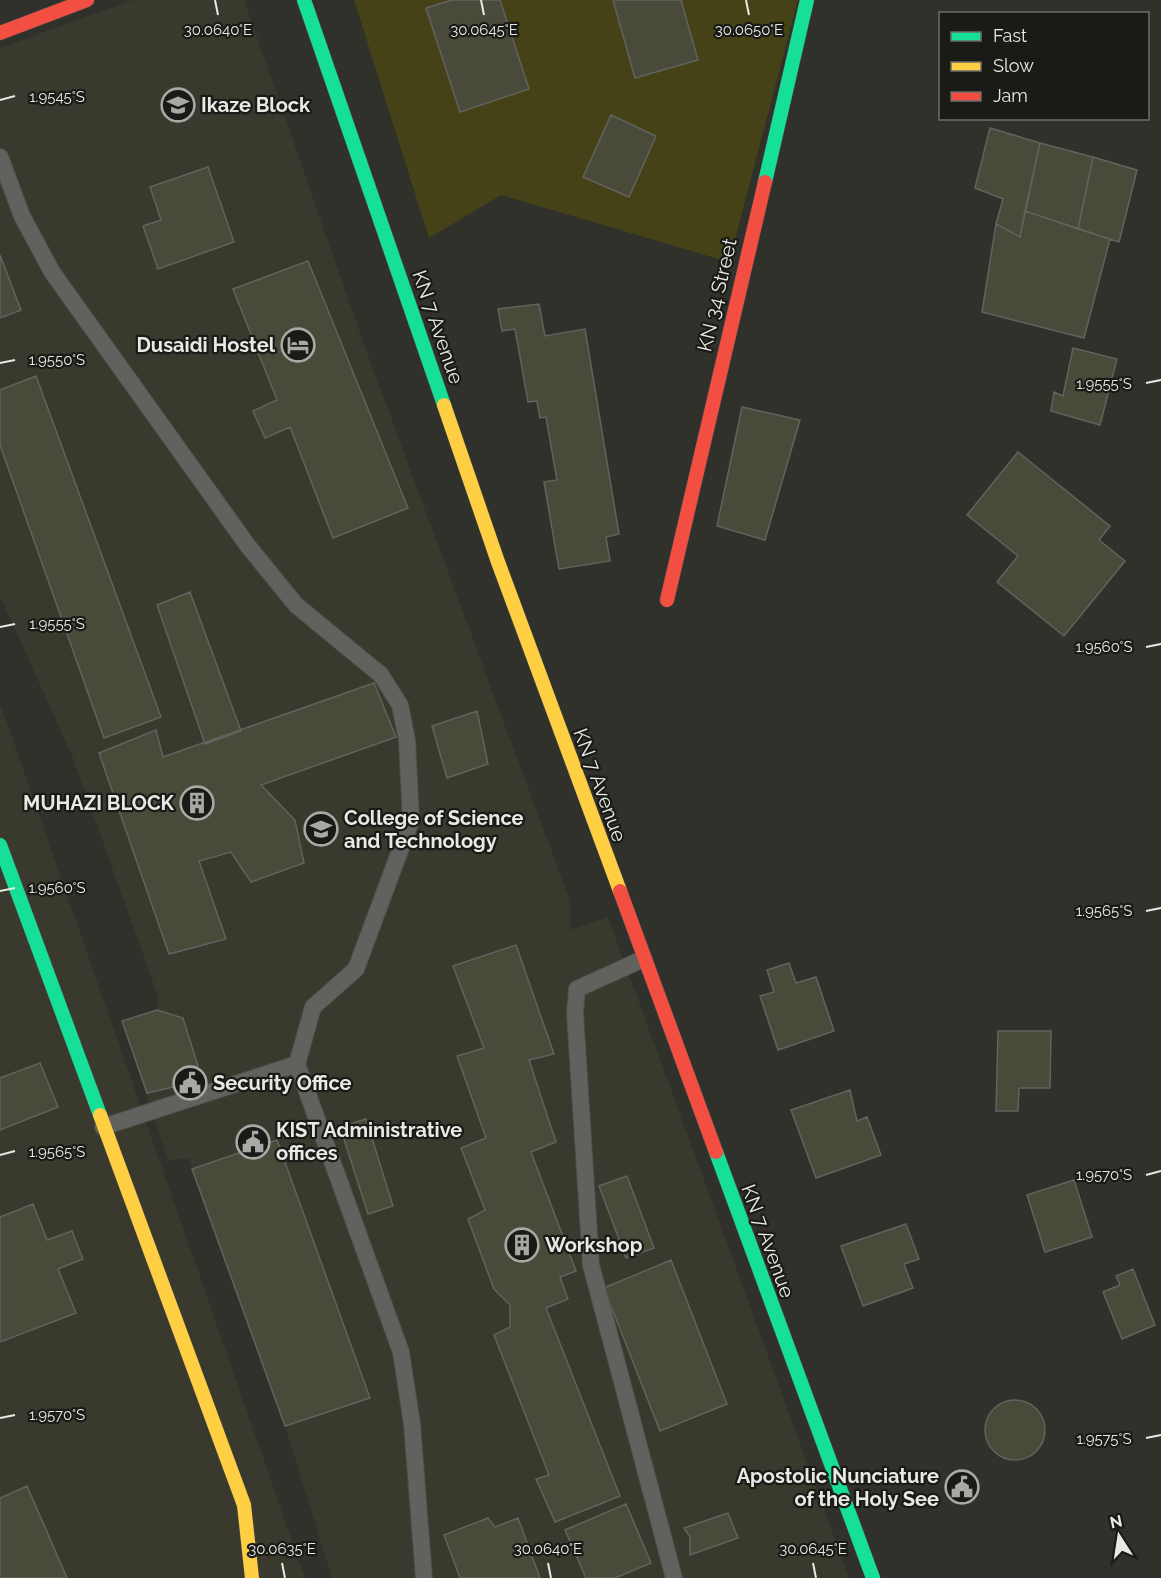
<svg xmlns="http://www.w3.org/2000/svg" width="1161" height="1578" viewBox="0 0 1161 1578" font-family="Raleway,sans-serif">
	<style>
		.built { fill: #39392d }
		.green { fill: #444216 }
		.building { fill: #4a4a3b; stroke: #62625f; stroke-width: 1.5 }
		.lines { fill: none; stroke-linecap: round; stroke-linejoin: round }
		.lane-casing { stroke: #4e4e4b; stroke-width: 18 }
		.fast-casing { stroke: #4e4e4b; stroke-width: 15 }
		.slow-casing { stroke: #4e4e4b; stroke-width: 15 }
		.jam-casing { stroke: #4e4e4b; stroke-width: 15 }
		.lane { stroke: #61615e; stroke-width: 16 }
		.fast { stroke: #16e098; stroke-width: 14 }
		.slow { stroke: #ffcf43; stroke-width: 14 }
		.jam { stroke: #f24e42; stroke-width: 14 }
		.ticks { fill: none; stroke: #e8e8e4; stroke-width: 2 }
		.labels { text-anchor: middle; stroke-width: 4.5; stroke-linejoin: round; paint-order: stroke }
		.poi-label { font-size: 20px; font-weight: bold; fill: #e8e8e4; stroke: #1a1a17; text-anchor: start }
		.street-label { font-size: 20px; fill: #e8e8e4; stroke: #1a1a17 }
		.ticks-label { font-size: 15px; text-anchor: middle; fill: #e8e8e4; stroke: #1a1a17; stroke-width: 4.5; stroke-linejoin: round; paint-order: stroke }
	</style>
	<rect width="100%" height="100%" fill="#31312c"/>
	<path class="built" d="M133,0H244L366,350L570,901V930L608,917L849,1578H332L285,1426L189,1158L168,1160L122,1021L157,1010L158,996L73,758L0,596V48Z
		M0,703L305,1578H0Z"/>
	<path class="green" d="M354,0H798L729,262L501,195L429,238Z"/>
	<path class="building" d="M452,0H500L529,89L460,112L426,8Z
		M613,0H681L698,60L635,78Z
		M611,115L656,136L629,197L583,177Z
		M990,128L1040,143L1020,237L996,224L1003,199L975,188Z
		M1040,143L1093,157L1078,229L1025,211Z
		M1093,157L1137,170L1119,242L1078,229Z
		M208,167L234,242L158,269L143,226L161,220L150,187Z
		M1025,211L1110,239L1084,338L982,312L996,224L1020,237Z
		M0,255L21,310L0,318Z
		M308,261L408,508L333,538L290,427L265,438L253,411L277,400L233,289Z
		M539,304L545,336L585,329L619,534L606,537L610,561L559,569L544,482L557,480L546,417L540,418L537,401L528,402L515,329L502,331L498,309Z
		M1073,348L1117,359L1100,425L1051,411L1054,392L1063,396Z
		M36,376L161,717L104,738L0,445V390Z
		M742,407L800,420L765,540L717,526Z
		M1018,452L1110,526L1099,540L1125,561L1064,636L997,582L1018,556L967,515Z
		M190,592L241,731L205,744L157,605Z
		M374,683L396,737L261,785L295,820L304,863L251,882L231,852L199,861L226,939L169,954L99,753L156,730L163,757Z
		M477,711L488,764L447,778L432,726Z
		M516,945L554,1054L529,1060L556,1142L531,1152L576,1271L560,1277L568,1299L546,1308L620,1496L555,1522L536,1479L549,1475L494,1335L510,1327V1305L494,1289L468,1219L485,1210L461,1148L486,1138L457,1056L484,1048L453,966Z
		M789,963L796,983L816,977L834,1031L778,1050L760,996L774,992L767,970Z
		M157,1010L183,1018L198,1066L190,1083L147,1093L122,1021Z
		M998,1031H1051L1050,1088H1019L1018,1111H996Z
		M40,1063L58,1107L0,1130V1078Z
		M850,1090L857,1121L867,1117L881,1155L816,1178L791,1110Z
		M366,1119L393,1206L368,1214L340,1127Z
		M277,1140L370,1398L285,1426L192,1169Z
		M627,1176L654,1248L626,1258L599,1186Z
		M1074,1180L1092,1237L1045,1252L1027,1195Z
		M33,1204L47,1240L72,1231L83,1259L58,1269L76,1313L0,1342V1217Z
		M906,1224L919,1259L904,1264L913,1288L863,1306L841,1246Z
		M671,1260L727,1404L660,1431L604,1288Z
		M1133,1269L1155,1325L1122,1339L1103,1292L1120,1285L1116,1276Z
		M985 1430a30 30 0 1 1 60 0a30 30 0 1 1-60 0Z
		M27,1486L67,1578H0V1498Z
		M626,1504L651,1563L615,1578H586L565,1530Z
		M728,1513L738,1538L690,1555V1537L684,1528Z
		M488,1518L495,1527L518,1518L540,1578H460L444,1535Z"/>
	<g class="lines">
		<g class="lane-casing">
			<path id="lane" d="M0,157L22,216L52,272L248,546L296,605L381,675L400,705L407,740L411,821L356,969L313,1007L297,1064L401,1352L412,1424L424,1578
				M643,959L577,989L575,1013L591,1265L674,1578
				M103,1127L297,1064"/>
		</g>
		<g class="fast-casing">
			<path id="fast" d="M304,0L444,405
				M765,182L807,0
				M0,845L100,1115
				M716,1152L873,1578"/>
		</g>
		<g class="slow-casing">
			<path id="slow" d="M444,405L498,562L620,891
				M100,1115L244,1505L252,1578"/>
		</g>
		<g class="jam-casing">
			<path id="jam" d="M0,33L87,0
				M667,600L765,182
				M620,891L716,1152"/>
		</g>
		<use href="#lane" class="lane"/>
		<use href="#fast" class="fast"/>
		<use href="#slow" class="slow"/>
		<use href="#jam" class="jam"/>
	</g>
	<path class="ticks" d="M215,0L218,15M481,0L484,15M746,0L749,15M0,100L15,96M0,363L15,360M1146,383L1161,380M0,627L15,624M1146,647L1161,644M0,891L15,888M1146,911L1161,908M0,1155L15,1151M1146,1175L1161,1171M0,1418L15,1415M1146,1438L1161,1435M282,1563L285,1578M548,1563L551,1578M813,1563L816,1578"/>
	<defs>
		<g id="school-ring" transform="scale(1.725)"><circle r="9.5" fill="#1a1a17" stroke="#a8a8a4" stroke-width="1.5"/><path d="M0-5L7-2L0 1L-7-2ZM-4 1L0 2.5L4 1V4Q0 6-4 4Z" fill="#a8a8a4"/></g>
		<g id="hotel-ring" transform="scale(1.725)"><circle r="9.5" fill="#1a1a17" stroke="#a8a8a4" stroke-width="1.5"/><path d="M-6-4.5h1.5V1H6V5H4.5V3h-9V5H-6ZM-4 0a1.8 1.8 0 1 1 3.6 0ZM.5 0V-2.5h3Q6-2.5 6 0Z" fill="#a8a8a4"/></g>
		<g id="building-ring" transform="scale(1.725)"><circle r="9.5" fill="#1a1a17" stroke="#a8a8a4" stroke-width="1.5"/><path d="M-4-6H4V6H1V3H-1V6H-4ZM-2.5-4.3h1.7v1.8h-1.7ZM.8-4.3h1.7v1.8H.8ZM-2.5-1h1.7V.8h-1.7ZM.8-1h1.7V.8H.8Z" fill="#a8a8a4"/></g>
		<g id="university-ring" transform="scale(1.725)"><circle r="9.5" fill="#1a1a17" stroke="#a8a8a4" stroke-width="1.5"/><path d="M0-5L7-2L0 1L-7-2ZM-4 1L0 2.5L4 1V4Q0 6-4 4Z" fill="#a8a8a4"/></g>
		<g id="civic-ring" transform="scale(1.725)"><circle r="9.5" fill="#1a1a17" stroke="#a8a8a4" stroke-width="1.5"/><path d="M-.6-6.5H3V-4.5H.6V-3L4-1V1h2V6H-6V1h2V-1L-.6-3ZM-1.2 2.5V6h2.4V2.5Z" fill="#a8a8a4"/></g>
	</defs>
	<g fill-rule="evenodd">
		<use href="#school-ring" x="178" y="105"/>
		<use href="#hotel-ring" x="298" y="345"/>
		<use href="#building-ring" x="197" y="803"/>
		<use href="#university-ring" x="321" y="829"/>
		<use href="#civic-ring" x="190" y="1083"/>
		<use href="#civic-ring" x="253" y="1142"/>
		<use href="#building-ring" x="522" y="1245"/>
		<use href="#civic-ring" x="962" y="1487"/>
	</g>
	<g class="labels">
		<g class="poi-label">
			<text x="201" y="112">Ikaze Block</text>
			<text x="275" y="352" text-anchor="end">Dusaidi Hostel</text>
			<text x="174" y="810" text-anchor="end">MUHAZI BLOCK</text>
			<text x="344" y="825">College of Science<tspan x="344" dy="23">and Technology</tspan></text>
			<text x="213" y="1090">Security Office</text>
			<text x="276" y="1137">KIST Administrative<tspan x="276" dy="23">offices</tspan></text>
			<text x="545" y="1252">Workshop</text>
			<text x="939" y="1483" text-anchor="end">Apostolic Nunciature<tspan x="939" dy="23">of the Holy See</tspan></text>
		</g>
		<g class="street-label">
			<text transform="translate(717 295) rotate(-77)" y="7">KN 34 Street</text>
			<text transform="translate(438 327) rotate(71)" y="7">KN 7 Avenue</text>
			<text transform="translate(600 785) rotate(70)" y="7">KN 7 Avenue</text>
			<text transform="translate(768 1241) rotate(70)" y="7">KN 7 Avenue</text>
		</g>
	</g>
	<g class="ticks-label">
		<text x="218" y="35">30.0640°E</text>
		<text x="484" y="35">30.0645°E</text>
		<text x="749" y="35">30.0650°E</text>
		<text x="57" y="102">1.9545°S</text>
		<text x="57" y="365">1.9550°S</text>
		<text x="1104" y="389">1.9555°S</text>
		<text x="57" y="629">1.9555°S</text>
		<text x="1104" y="652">1.9560°S</text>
		<text x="57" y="893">1.9560°S</text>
		<text x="1104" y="916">1.9565°S</text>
		<text x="57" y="1157">1.9565°S</text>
		<text x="1104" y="1180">1.9570°S</text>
		<text x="57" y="1420">1.9570°S</text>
		<text x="1104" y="1444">1.9575°S</text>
		<text x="282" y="1554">30.0635°E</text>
		<text x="548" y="1554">30.0640°E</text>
		<text x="813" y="1554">30.0645°E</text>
	</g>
	<rect x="939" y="12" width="210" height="108" fill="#1a1a17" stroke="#6c6c69" stroke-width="1.5"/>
	<rect x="951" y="32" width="30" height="9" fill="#16e098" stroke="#6c6c69" stroke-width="1.5"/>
	<text x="993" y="42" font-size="18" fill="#e8e8e4">Fast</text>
	<rect x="951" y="62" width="30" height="9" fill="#ffcf43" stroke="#6c6c69" stroke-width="1.5"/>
	<text x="993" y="72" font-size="18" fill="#e8e8e4">Slow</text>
	<rect x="951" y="92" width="30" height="9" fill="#f24e42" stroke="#6c6c69" stroke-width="1.5"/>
	<text x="993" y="102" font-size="18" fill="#e8e8e4">Jam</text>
	<g transform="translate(1119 1536) rotate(348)" stroke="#1a1a17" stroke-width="4.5" paint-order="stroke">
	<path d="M0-4.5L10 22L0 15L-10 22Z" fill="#e8e8e4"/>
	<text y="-9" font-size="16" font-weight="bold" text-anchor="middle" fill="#e8e8e4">N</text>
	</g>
</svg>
